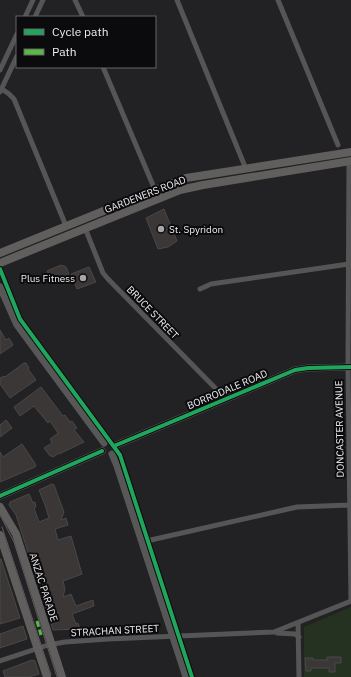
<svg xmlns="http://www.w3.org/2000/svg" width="351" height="677" viewBox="0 0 351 677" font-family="'IBM Plex Sans',sans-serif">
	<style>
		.green { fill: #253222 }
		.building { fill: #3c3737; stroke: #494848 }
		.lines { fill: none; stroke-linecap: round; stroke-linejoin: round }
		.street { stroke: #565556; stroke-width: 5 }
		.secondary { stroke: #585758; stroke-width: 7 }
		.primary { stroke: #605f5e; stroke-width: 8 }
		.tram { stroke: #5e5c5e; stroke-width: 1 }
		.quiet { stroke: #58b947; stroke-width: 3; stroke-dasharray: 6 3; stroke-linecap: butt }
		.cycleway-casing { stroke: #0b0a0c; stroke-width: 6 }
		.cycleway { stroke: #20a55d; stroke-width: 4 }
		.poi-dot { fill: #a7a6a8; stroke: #0b0a0c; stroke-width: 1.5 }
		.labels { text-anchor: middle; stroke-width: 4; stroke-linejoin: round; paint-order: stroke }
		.street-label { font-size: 10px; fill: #eeeef0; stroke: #0b0a0c }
		.poi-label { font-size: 10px; fill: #eeeef0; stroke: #0b0a0c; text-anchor: start }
	</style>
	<rect width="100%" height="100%" fill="#222123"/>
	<path class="green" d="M351,607V677H304V627Z"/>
	<path class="building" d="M164,209L177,241L168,247L158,249L146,218Z
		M61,265L66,267L69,274L52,281L47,271Z
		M89,267L96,282L77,289L71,274Z
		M0,330L6,340L9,338L13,345L0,354Z
		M24,363H26L29,368L28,369L36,380L10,398L0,384V378L4,376L5,377Z
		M41,387L63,416L65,415L70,422L72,421L77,428L74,430L84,442L59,454V453L53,457L52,456H50L44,448L52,443L50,439L58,433L50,421L48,423L34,406L20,416L14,407Z
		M6,420L12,428L0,437V425Z
		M22,444L36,465L35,467L0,482V452L3,457Z
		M52,484L54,485L64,512L61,520L66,518L68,525L55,529L58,540L71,536L82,574L63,581L65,589L63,597L71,594L76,606L93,600L94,606L72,614L76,624L78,623L80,629L53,630L44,601V594L41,586L37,580L16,515L9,505L10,502L29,494L33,503L35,502L36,507L34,508L39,522L49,518L45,505L39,490Z
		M0,559H1L20,618L0,624Z
		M23,626L27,639L0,648V634Z
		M327,657H341V663H335V672H329V668H311V671H306L305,658H313V660H327Z
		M32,660L35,661L39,674L29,677H5L3,671Z"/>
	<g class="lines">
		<path class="street" d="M75,0L83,17
			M177,0L246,169
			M278,0L338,145
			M25,17L33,0
			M35,17L43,0
			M103,67L155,190
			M0,70L17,34
			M2,89L9,94L14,99L66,226
			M0,92L17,56
			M349,162L348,367L351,601
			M85,228L103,273L108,279L225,398
			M200,289L211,284L349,264
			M142,542L297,507L349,505
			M298,623L299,677
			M277,633L295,634L299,637
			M0,661L48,645L65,642L108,639L274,632L351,601"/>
		<path class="secondary" d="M0,287L17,325L104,443
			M114,446L295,370L308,368L351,367
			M112,454L117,466L186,677
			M0,496L102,451"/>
		<path class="primary" d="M0,253L155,190L186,178L351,152
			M0,263L180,190L203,185L351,161
			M0,507L16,534L62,677
			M0,535L47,677"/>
		<path class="tram" d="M0,515L14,542L57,677
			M2,527L51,675"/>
		<path class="quiet" d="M37,621L41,635"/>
		<g class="cycleway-casing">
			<path id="cycleway" d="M0,269L20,319L120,455L192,677
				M114,446L295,370L308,368L351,367
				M0,496L102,451"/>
		</g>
		<use href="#cycleway" class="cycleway"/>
	</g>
	<g class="poi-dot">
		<circle cx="161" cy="229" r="4"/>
		<circle cx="83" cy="278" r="4"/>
	</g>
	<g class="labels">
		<g class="street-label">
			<text transform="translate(145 194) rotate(-21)" y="4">GARDENERS ROAD</text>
			<text transform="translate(153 312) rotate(46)" y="4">BRUCE STREET</text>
			<text transform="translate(227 389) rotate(-23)" y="4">BORRODALE ROAD</text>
			<text transform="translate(339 429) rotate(-91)" y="4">DONCASTER AVENUE</text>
			<text transform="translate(44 587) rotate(72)" y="4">ANZAC PARADE</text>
			<text transform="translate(115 630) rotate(-3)" y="4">STRACHAN STREET</text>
		</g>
		<g class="poi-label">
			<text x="169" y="233">St. Spyridon</text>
			<text x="75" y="282" text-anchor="end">Plus Fitness</text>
		</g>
	</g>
	<rect x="16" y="16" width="140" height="52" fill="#0b0a0c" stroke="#666567"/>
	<rect x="24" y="29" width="20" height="6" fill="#20a55d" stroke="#666567"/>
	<text x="52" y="36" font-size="12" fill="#eeeef0">Cycle path</text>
	<rect x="24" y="49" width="20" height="6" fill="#58b947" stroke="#666567"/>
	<text x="52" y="56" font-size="12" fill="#eeeef0">Path</text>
</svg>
